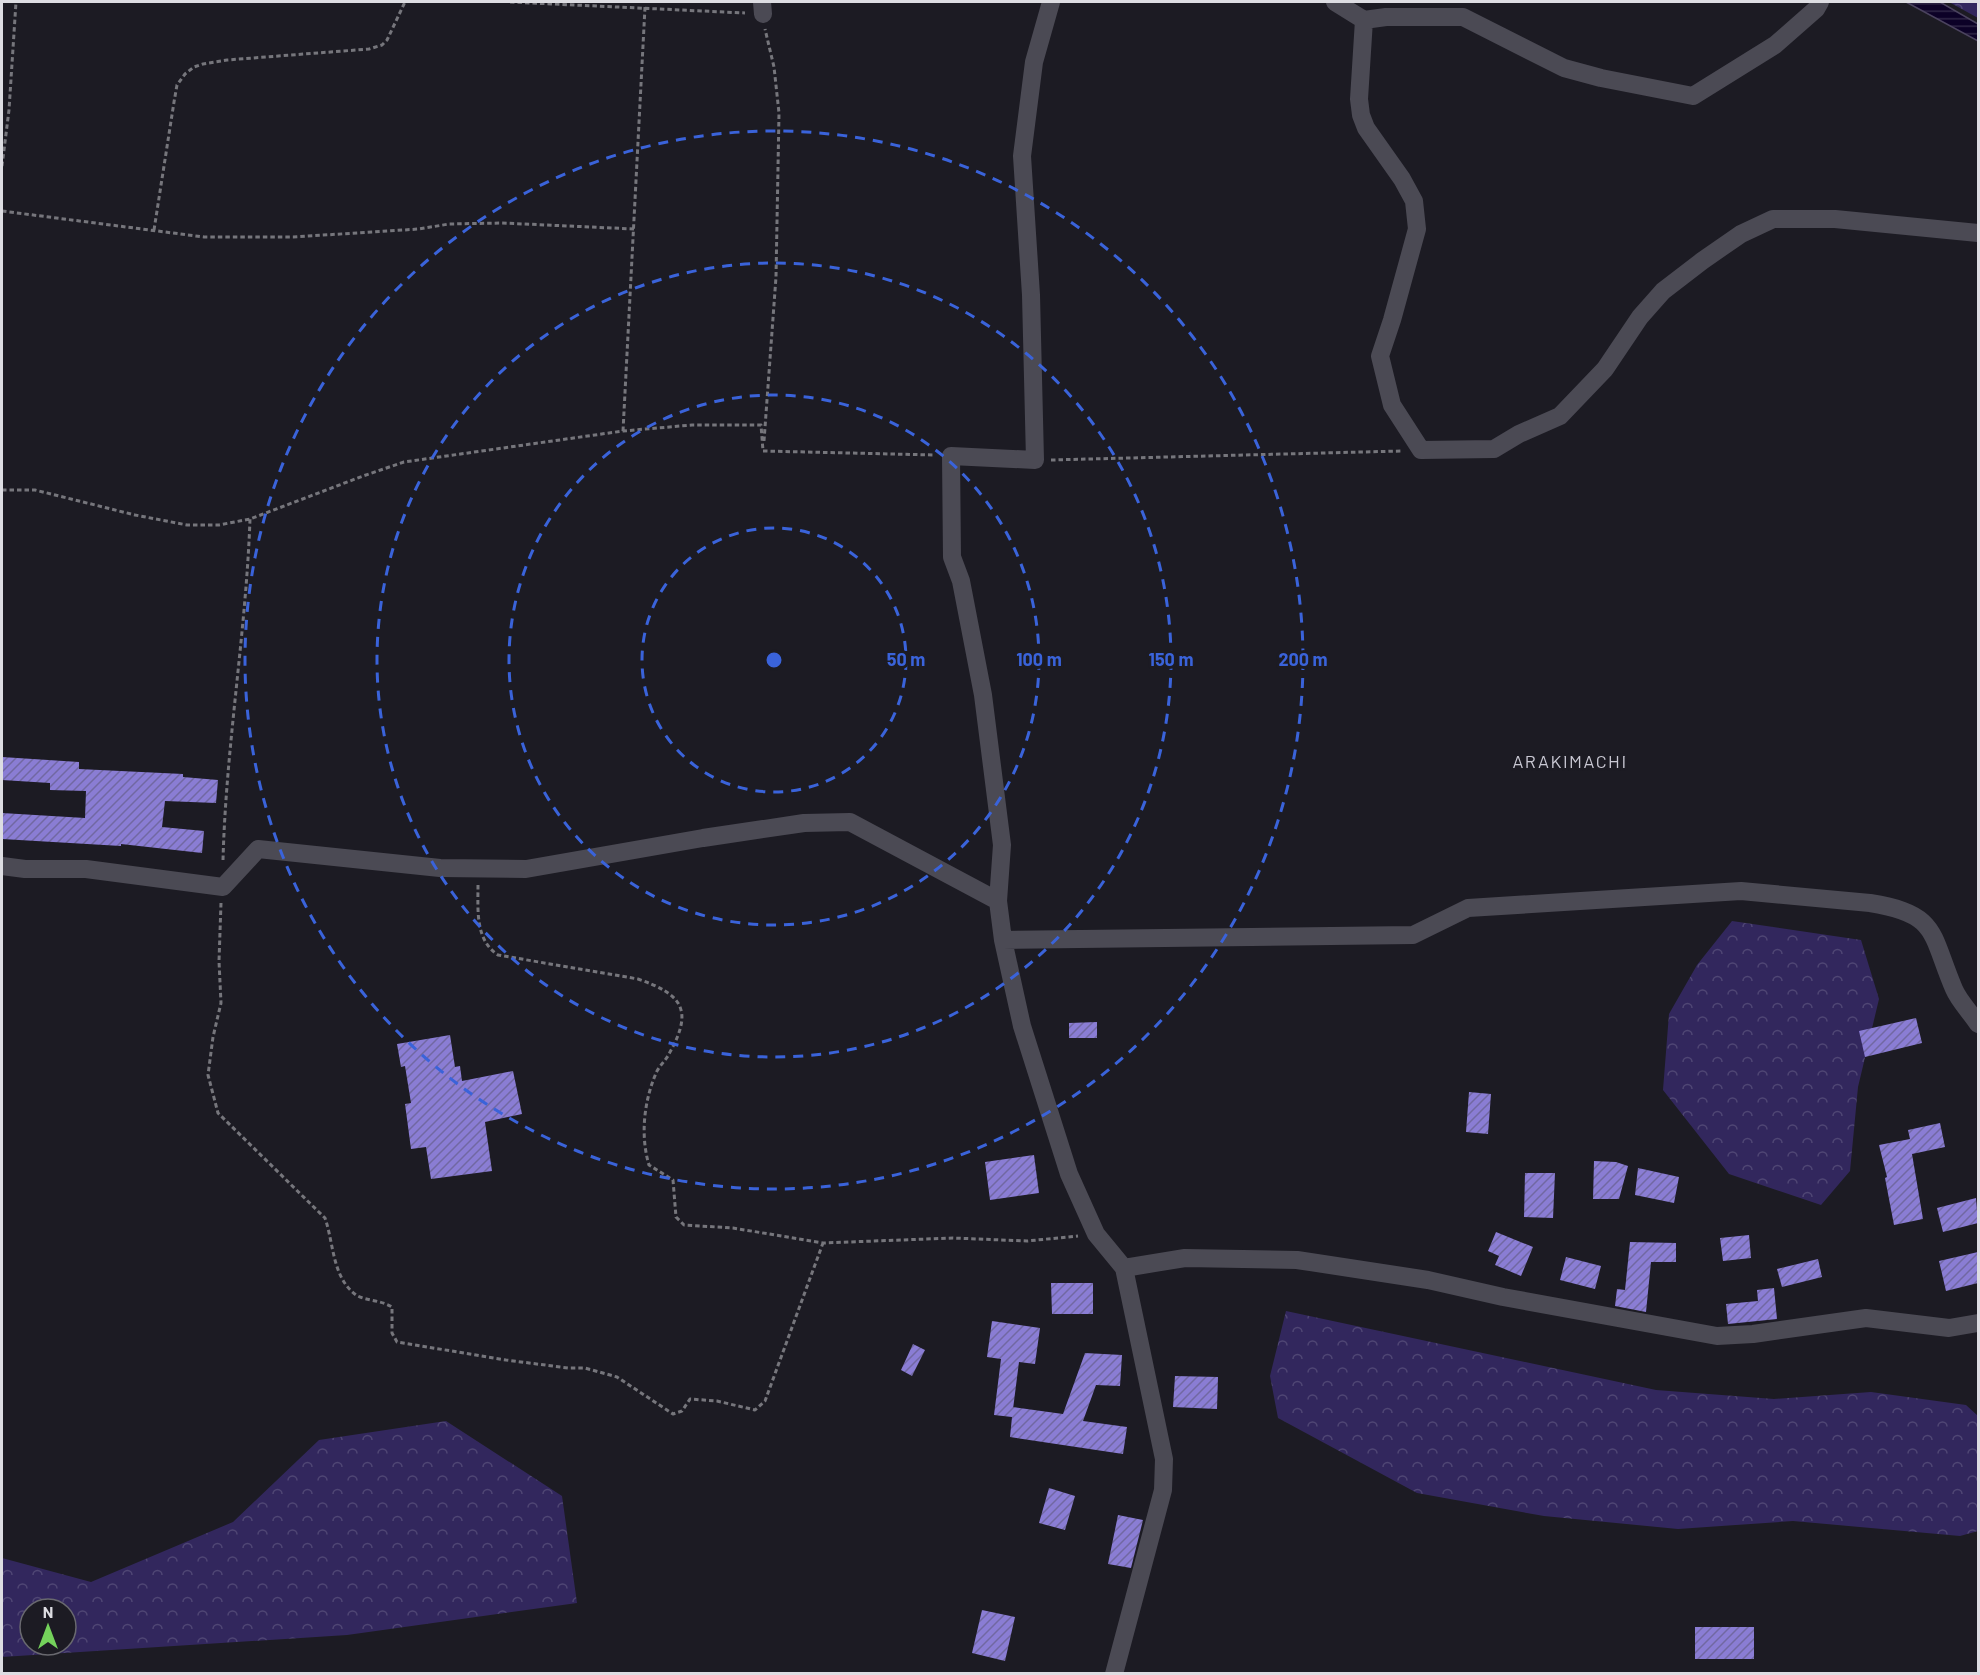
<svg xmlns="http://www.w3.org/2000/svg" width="1980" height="1675" viewBox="0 0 1980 1675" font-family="Barlow,sans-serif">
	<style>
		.forest { fill: url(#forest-crowns); fill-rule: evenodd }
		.water { fill: url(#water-rules); stroke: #4b435f; stroke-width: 1.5 }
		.building { fill: url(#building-hatch) }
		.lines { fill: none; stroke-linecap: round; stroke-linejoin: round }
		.path { stroke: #76767c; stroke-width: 3; stroke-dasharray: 4.5 3; stroke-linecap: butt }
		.minor { stroke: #4b4a54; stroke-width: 18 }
		.ring { fill: none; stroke: #3a63da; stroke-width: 3; stroke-dasharray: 10 8 }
		.labels { text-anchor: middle; stroke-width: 6; stroke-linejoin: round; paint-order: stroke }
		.quarter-label { font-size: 18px; letter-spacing: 1.5px; fill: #cac9d4; stroke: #1c1b23 }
		.centre { fill: #3a63da; stroke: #1c1b23; stroke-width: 3 }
		.ring-label { font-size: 18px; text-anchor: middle; font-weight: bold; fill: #3a63da; stroke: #1c1b23; stroke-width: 6; stroke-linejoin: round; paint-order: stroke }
	</style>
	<defs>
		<pattern id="forest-crowns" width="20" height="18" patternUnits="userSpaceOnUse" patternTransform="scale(1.5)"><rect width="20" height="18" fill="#32275d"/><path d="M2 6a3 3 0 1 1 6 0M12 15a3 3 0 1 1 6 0" fill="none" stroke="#4f4674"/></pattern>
		<pattern id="water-rules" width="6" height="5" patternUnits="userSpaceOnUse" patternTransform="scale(1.5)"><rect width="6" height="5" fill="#0c0127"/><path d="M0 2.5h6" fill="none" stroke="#2f2646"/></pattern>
		<pattern id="building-hatch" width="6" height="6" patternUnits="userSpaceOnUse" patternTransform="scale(1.5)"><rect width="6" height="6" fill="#8a7dd4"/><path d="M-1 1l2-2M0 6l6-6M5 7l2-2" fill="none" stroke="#7168a2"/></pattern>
	</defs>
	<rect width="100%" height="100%" fill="#1c1b23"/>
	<path class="forest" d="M1949,2H1978V18Z
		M1732,921L1861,940L1879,999L1858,1087L1850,1171L1821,1205L1729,1174L1663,1090L1669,1014L1697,965Z
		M1286,1311L1656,1390L1774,1399L1871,1392L1966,1405L1978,1416V1531L1960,1536L1793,1521L1678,1529L1544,1516L1417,1493L1278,1418L1270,1376Z
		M446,1421L562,1496L577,1603L347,1635L2,1657V1558L91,1582L233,1522L319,1440ZM30,1609H66V1645H30Z"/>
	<path class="water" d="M1906,2H1940L1978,24V41Z"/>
	<path class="building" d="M2,757L79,762V769L183,774V777L218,780L216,803L165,801L162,827L204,831L202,853L121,844V846L2,839V813L85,818L86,791L50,790V783L2,780Z
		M1916,1018L1922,1043L1865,1057L1859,1031Z
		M1097,1022V1038H1069V1023Z
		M450,1035L455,1067L460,1066L462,1081L513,1071L522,1114L485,1122L492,1171L431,1179L426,1147L411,1149L405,1104L411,1103L405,1066L401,1067L397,1044Z
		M1469,1092L1491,1094L1488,1134L1466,1132Z
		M1940,1123L1945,1147L1912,1154L1923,1219L1894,1225L1885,1178L1887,1177L1879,1145L1910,1139L1908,1130Z
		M1034,1155L1039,1193L990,1200L985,1162Z
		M1594,1161L1616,1162L1628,1166L1619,1199H1593Z
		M1638,1168L1679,1177L1674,1203L1635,1195Z
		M1525,1173H1555L1553,1218L1524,1217Z
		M1976,1198L1978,1223L1943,1232L1937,1208Z
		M1496,1232L1533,1247L1521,1276L1495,1265L1499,1256L1488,1251Z
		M1749,1235L1751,1258L1723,1261L1720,1238Z
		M1630,1242L1676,1243V1262H1651L1646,1312L1615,1306L1617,1289L1625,1290Z
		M1978,1252V1283L1946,1291L1939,1261Z
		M1566,1257L1601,1266L1595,1289L1560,1280Z
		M1818,1259L1822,1277L1782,1287L1777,1269Z
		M1051,1283H1093V1314H1052Z
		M1774,1288L1777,1319L1728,1324L1726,1304L1758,1301L1757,1290Z
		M992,1321L1040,1328L1035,1364L1019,1362L1012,1417L994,1415L1001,1359L987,1357Z
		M913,1344L925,1350L912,1376L901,1370Z
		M1085,1353L1122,1355L1120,1386L1096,1385L1083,1421L1127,1427L1123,1454L1010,1437L1013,1407L1063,1414Z
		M1175,1376L1218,1377L1217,1409L1173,1407Z
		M1049,1488L1075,1496L1065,1530L1039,1523Z
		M1118,1515L1143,1520L1131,1568L1108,1564Z
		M982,1610L1015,1617L1005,1661L972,1653Z
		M1695,1627H1754V1659H1695Z"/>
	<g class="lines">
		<path class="path" d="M510,2L745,13
			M2,166L9,110L16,2
			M2,211L204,237H293L419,229L449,224L502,223L634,229
			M154,230L174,102L177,85L185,74L194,67L203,64L227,60L369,49L382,45L387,40L405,2
			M623,431L645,7
			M764,441L776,277L779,113L774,67L765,29
			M763,451L935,455
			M1051,460L1401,451
			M2,490H35L135,515L187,525H219L250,519L363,476L404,462L623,431L692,425H761L763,451
			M223,860C226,746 246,633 250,519
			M478,885C478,910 475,940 498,955L638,979C681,994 694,1009 670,1052C667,1059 661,1064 657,1071C644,1100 640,1135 649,1165L673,1180L676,1217L684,1225L733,1228L823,1243L953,1238L1027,1241L1078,1236
			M221,903L219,961L221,1003L213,1037L208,1075L218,1113L325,1218C334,1244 332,1277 356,1295C366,1301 381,1300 392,1307V1333L397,1342L506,1360L568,1368H585L617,1377L673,1414L682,1411L690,1399L717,1401L755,1410L765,1401L823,1243"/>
		<path class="minor" d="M762,2L763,14
			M1051,2L1034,62L1022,156L1031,295L1035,460L951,456L952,557L961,581L983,695L1002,845L998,901L1003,940L1022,1026L1069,1174L1096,1234L1124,1268L1164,1459L1163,1490L1114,1674
			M1335,2L1364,20L1386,17H1463L1564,68L1601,78L1693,96L1775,45L1816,9L1820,2
			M1364,20L1359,99L1361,115L1366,128L1402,179L1414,201L1417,229L1392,320L1380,356L1392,405L1421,450L1494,449L1519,434L1560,416L1605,369L1640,317L1663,291L1702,261L1741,234L1773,219H1835L1978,233
			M2,866L25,869H86L223,887L258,849L440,868L526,869L703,838L804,823L850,822L998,901
			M1003,940L1413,935L1468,908L1741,891L1870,903C1939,914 1930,933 1954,989C1959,1001 1971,1013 1978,1024
			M1124,1268L1185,1258L1297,1260L1428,1280L1503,1297L1717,1336L1753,1334L1866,1318L1949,1328L1978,1323"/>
	</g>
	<g class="ring">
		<circle cx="774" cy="660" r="132"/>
		<circle cx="774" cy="660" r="265"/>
		<circle cx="774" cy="660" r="397"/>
		<circle cx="774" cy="660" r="529"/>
	</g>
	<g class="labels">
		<g class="quarter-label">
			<text x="1570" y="768">ARAKIMACHI</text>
		</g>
	</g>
	<circle cx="774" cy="660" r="9" class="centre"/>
	<g class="ring-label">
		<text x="906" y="666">50 m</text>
		<text x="1039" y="666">100 m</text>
		<text x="1171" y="666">150 m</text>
		<text x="1303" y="666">200 m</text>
	</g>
	<rect width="1980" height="1675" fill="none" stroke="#dddde2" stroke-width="6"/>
	<g transform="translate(48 1627)"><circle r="28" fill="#1c1b23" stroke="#69696f" stroke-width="1.5"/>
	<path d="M0-4.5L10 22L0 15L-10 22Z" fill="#74d25b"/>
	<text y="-9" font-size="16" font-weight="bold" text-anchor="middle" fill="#dddde2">N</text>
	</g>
</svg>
